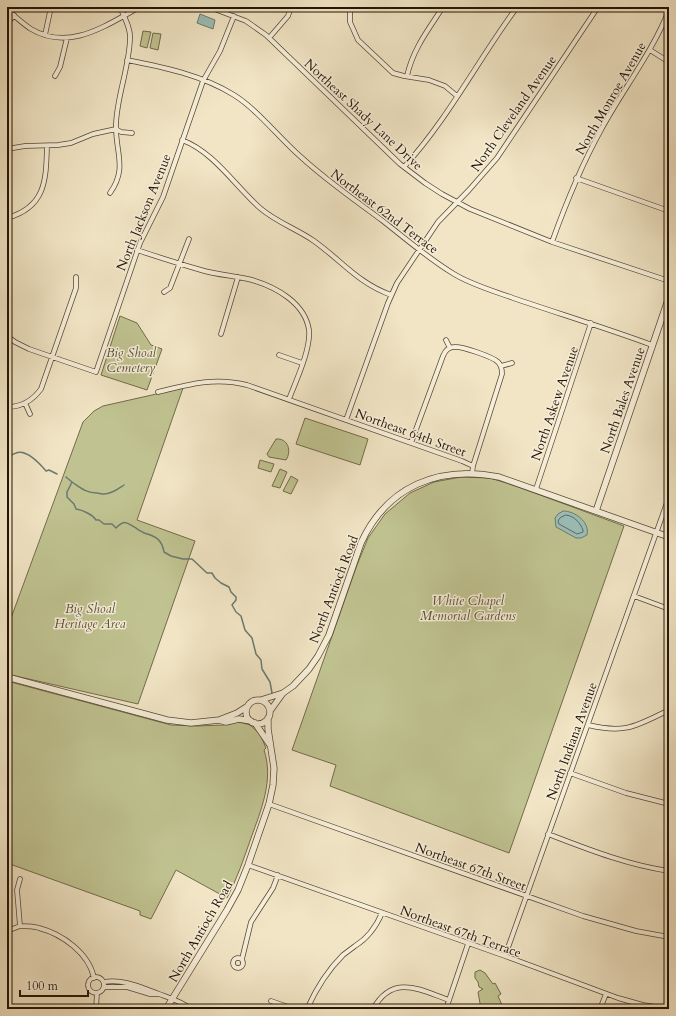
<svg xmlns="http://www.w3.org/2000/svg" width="676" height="1016" viewBox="0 0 676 1016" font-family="Cardo,serif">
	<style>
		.green { fill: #c0c391; stroke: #726b4a }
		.water { fill: #9bbeb8; stroke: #6b7a70 }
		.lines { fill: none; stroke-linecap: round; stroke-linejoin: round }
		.shore { stroke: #5f685e; stroke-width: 1 }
		.stream { stroke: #6b7a70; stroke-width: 1.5 }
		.minor-casing { stroke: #564834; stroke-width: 5.5 }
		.tertiary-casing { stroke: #564834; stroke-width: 7 }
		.minor { stroke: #f6eed9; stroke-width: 4 }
		.tertiary { stroke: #f6eed9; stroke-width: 5.5 }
		.labels { text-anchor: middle; stroke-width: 3; stroke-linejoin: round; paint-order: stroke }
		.street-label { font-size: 13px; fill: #231303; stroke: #f6eed9 }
		.park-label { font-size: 13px; font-style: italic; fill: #5a5135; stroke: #f6eed9 }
	</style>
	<rect width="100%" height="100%" fill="#f1e5c5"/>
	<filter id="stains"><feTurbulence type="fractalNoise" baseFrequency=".005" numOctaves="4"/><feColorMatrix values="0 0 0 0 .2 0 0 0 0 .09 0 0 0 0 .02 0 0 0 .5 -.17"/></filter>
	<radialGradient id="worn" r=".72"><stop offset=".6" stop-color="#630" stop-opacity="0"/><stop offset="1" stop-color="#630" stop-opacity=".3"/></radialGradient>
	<path class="green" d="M143,31L151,32L147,48L140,46Z
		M153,33L161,34L158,50L150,48Z
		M120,316L137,323L151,345L162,349L147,390L101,375Z
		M183,388L137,520L195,541L138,704L7,674V629L83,422L94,411L103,406Z
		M305,418L368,439L360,465L296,444Z
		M276,439C288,438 292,451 286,460L269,457L267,454Z
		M260,460L274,464L271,472L258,468Z
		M280,469L287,472L280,488L272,486Z
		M291,476L298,480L291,494L283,491Z
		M461,477L490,478L516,486L624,526L509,853L330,786L336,765L292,750L357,565L368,538L385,514L410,493L434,482Z
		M7,681L171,725L197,726L224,725L237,722L243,723L250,725L260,734L266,748L264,750C274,780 261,810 251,838C244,858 237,879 227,898L176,870L151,919L140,915V911L7,863Z
		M480,970L485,973L493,984L495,983L501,994L498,996L502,1005H507L508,1009H481L478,992L483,989L479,987L478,982L475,978V972Z"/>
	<path class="water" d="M200,14L215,20L213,29L197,23Z
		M563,511C575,511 590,522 587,535L581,538H576L556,527L555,518L558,514Z"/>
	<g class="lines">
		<path class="shore" d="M566,515C575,516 580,523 583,530V532L577,534L559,524L558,521L560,518Z"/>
		<path class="stream" d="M7,457C11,456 13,454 16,453C27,449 40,464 46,471L49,470L57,474
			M66,477L72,482L67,492V497L74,504L76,509C83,510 93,515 96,520H99L104,524H112L116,528C126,518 127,524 136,528C139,531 142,531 144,533C156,536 162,540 164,552L171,556L183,559H192L207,573H212L215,578L221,583L229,587L231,592L236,597V600L232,605L236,612L241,616L245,630L252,638L256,654L261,660L262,669L270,682L272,693
			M72,482C81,488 86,493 97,493C99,493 101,494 104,494C112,494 118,489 124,485
			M7,535H9C7,542 10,556 11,564"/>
		<g class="minor-casing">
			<path id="minor" d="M209,7L246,21L266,35L400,164L425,183L442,194L470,209L552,242L669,281
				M350,7V22L358,40L393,73L404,76L429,80L445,86L457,96
				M7,10C15,16 23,24 31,29C70,52 106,25 140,7
				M7,24L14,15
				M45,35L51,7
				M269,38L288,16L291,7
				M650,50L669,62
				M127,60C163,67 202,75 234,95C258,110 279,138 301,157C327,181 355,200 383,221C406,239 429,259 454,274C472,285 494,291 513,298C560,314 606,328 652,345
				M55,76L60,67L67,38
				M407,76C413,49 428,30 443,7
				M182,140C214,152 235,186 260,208C276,222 297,229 314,241C342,261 358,283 391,295
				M7,149L25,146L58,145L71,143L93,134L116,129L121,132L132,133
				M404,167C448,119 478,60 517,7
				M576,178L669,211
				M110,193C128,168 115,152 116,124C117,96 129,68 130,39C131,28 124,17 120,7
				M7,218C46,207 46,180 47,146
				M552,242C566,203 581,166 601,130C623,89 652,53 669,10
				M137,250C158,257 180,264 201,270C218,275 236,276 252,280C276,287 305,303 309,330C311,349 296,381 289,399
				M164,292L170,288L189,239
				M221,334L238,277
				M7,336L15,342L29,349L96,372L140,243L163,197L203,81L220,51L234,16
				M446,340L450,348
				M279,355L302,363
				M501,366L512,363
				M158,392C190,384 215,377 247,385L462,461L473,466L472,474
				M25,403L30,414
				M7,407C21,407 33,400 41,389L76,288V277
				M346,420L388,303L397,283L438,222L469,190L497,158L598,7
				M411,443L443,356C445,351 449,347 454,347C462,346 493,357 498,362C501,365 502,369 502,374L473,466
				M536,489L591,323
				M634,596L669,609
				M588,725C626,734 636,726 669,710
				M570,773L626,793L669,804
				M269,804L583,916L636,931L669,937
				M548,834C587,849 627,865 669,871
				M248,865L505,956L618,998L643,1005L669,1009
				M20,926C26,926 33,926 39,928C62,934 89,953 94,978
				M7,931L20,926L17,890L20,879
				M505,956L669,497
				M233 963a5 5 0 1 1 10 0a5 5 0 1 1-10 0Z
				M242,959L251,922L273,888L278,875
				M88 985a8 8 0 1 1 16 0a8 8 0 1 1-16 0Z
				M104,982C124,979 140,987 159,994C170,998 181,1001 191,1009
				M104,987H127L150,994H158
				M271,1001L294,1009
				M96,1009L97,993
				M307,1009C316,989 327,971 343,955C347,952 351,949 355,946C368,938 376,927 382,913
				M373,1009C393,973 420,990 449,1000
				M446,1009L468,944
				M600,1009L606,994"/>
		</g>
		<g class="tertiary-casing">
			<path id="tertiary" d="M596,511L669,297
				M7,677L167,720L191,723L219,720L226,722L239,719L251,721
				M261,700L283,693L293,686L309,669L318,656L329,635L361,543C387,486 439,465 499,477L669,537
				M246 712a12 12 0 1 1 24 0a12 12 0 1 1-24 0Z
				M270,711L283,693
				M219,720L237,713L248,706
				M255,723L270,745
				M166,1009L227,910L238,890L248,865L269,804L273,785L274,768L268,729V718"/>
		</g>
		<use href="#minor" class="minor"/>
		<use href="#tertiary" class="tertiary"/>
	</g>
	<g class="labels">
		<g class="street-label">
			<text transform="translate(610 98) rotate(-60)" y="5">North Monroe Avenue</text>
			<text transform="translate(513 113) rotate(-55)" y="5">North Cleveland Avenue</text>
			<text transform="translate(364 114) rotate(43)" y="5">Northeast Shady Lane Drive</text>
			<text transform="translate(385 211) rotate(37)" y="5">Northeast 62nd Terrace</text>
			<text transform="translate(143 212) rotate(-68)" y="5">North Jackson Avenue</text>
			<text transform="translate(622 400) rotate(-71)" y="5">North Bales Avenue</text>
			<text transform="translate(554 403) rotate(-71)" y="5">North Askew Avenue</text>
			<text transform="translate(411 432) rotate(20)" y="5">Northeast 64th Street</text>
			<text transform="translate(333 589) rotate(-69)" y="5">North Antioch Road</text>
			<text transform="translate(571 741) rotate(-70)" y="5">North Indiana Avenue</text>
			<text transform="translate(471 866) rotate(20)" y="5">Northeast 67th Street</text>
			<text transform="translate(200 931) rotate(-60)" y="5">North Antioch Road</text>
			<text transform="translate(461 931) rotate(20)" y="5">Northeast 67th Terrace</text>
		</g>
		<g class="park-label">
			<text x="131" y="357">Big Shoal<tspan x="131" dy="15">Cemetery</tspan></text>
			<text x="468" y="605">White Chapel<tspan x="468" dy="15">Memorial Gardens</tspan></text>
			<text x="90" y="613">Big Shoal<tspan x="90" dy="15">Heritage Area</tspan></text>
		</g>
	</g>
	<rect width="676" height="1016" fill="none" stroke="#f1e5c5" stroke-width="24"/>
	<rect x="8" y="8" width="660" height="1000" fill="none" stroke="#231303" stroke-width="2"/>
	<rect x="12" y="12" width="652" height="992" fill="none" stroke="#231303"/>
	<path d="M20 990v6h68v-6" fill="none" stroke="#231303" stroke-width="2"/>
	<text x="26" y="990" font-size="12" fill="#231303" stroke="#f6eed9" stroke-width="3" paint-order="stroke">100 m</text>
	<rect width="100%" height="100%" filter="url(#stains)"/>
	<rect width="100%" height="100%" fill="url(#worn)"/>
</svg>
